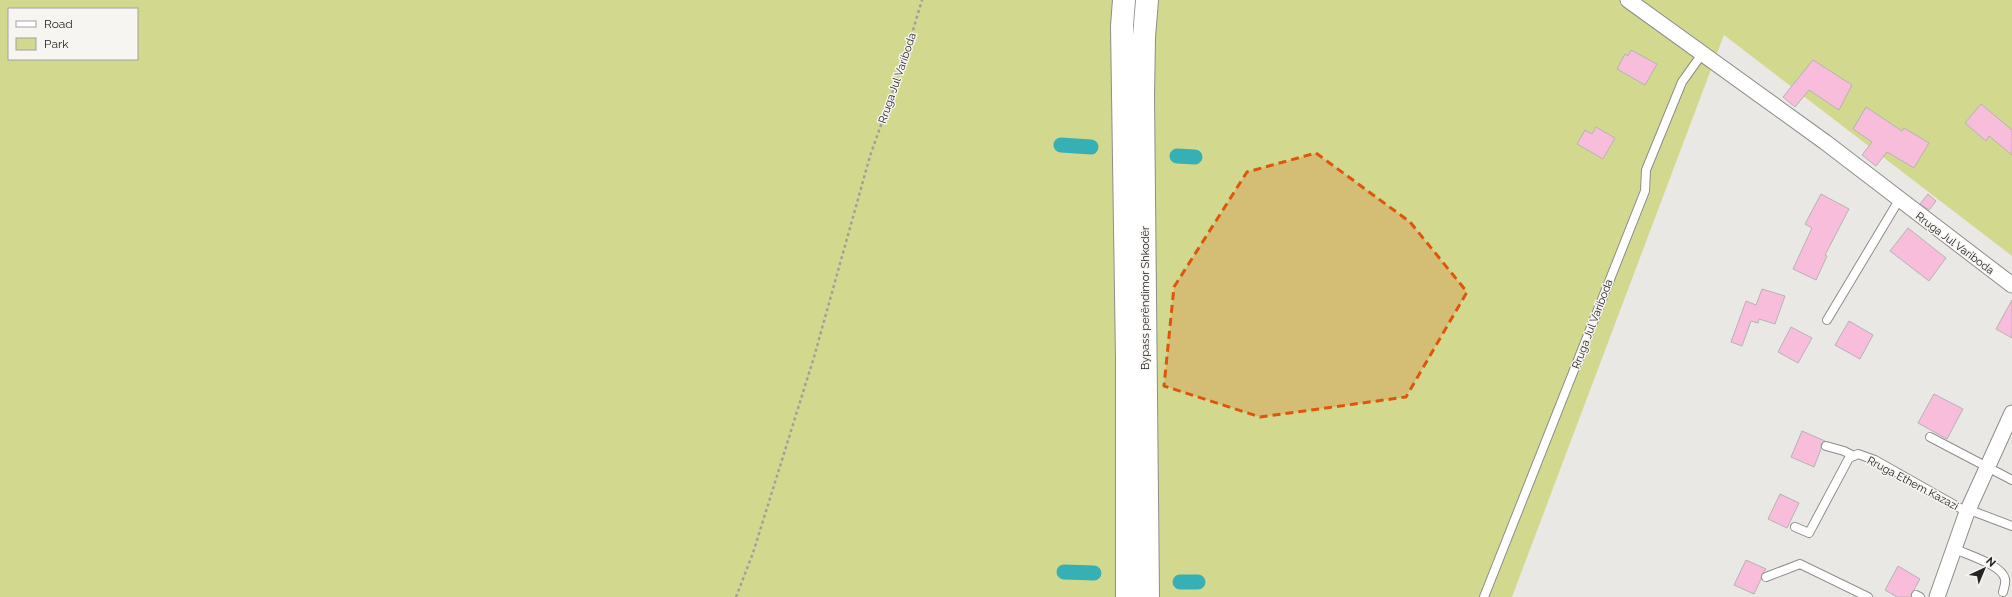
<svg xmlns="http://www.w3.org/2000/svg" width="2012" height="597" viewBox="0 0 2012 597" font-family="Raleway,sans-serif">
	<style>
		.green { fill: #d2d98f; fill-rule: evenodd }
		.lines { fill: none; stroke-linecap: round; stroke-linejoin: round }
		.canal { stroke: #37b0b5; stroke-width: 15 }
		.building { fill: #f8bddb; stroke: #b6b2b4 }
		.service-casing { stroke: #8f8d8a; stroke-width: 10 }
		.minor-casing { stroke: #8f8d8a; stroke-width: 17 }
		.trunk-casing { stroke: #8f8d8a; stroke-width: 24 }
		.path { stroke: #a2a09d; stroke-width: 2.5; stroke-dasharray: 3 3; stroke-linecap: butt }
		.service { stroke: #fff; stroke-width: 8 }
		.minor { stroke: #fff; stroke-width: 15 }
		.trunk { stroke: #fff; stroke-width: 22 }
		.marked { fill: #de560d; fill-opacity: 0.2; stroke: #de560d; stroke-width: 3; stroke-dasharray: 8 5; stroke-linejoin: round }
		.labels { text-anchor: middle; stroke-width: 3; stroke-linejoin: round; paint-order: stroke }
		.street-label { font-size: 11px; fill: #252423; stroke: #f7f5f2 }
	</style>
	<rect width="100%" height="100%" fill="#eae8e4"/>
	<path class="green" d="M0,0H2012V256L1724,35L1512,597H0ZM9,9H137V59H9Z"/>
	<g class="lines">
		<path class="canal" d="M1061,145L1091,147
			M1177,156L1195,157
			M1064,572L1094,573
			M1180,582H1198"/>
	</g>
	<path class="building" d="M1631,50L1657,64L1645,85L1617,69L1625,54L1628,56Z
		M1813,60L1852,85L1839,110L1809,90L1795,107L1783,97Z
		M1981,104L2012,130V155L1989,136L1986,141L1965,123Z
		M1866,107L1902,131L1904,128L1929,143L1914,168L1887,152L1876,166L1862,155L1872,142L1853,129Z
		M1596,127L1615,138L1603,159L1577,144L1585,130L1592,134Z
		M1821,194L1849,209L1825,255L1827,256L1816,280L1793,269L1812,228L1805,224Z
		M1928,194L1936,201L1929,210L1920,204Z
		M1908,228L1946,258L1929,281L1890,251Z
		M1762,289L1785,296L1775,324L1759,319L1758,323L1751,321L1742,346L1731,342L1746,301L1756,305Z
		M2012,300V338L1996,329Z
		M1849,321L1873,335L1860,359L1835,345Z
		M1791,327L1812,338L1798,363L1778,352Z
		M1934,394L1963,409L1947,439L1918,423Z
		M1802,431L1825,441L1821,444V449L1814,467L1791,457Z
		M1780,494L1799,503L1787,528L1768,519Z
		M1746,560L1766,569L1762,574L1761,579L1754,594L1734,585Z
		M1898,566L1920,579L1910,597H1897L1885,590Z"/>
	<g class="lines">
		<g class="service-casing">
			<path id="service" d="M1827,320L1899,200
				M1930,437L2012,480
				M1826,446L1844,451L1854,456
				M1969,508L1975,512L2012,526
				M1795,527L1809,533L1849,458L1858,454L1875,460L1967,512
				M1955,549C1968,555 2002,565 2005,579C2006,583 2004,588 2003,592
				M1766,577L1800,564L1868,597
				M1916,595L1920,597
				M1484,597L1645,191L1646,170L1682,82L1702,54"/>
		</g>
		<g class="minor-casing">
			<path id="minor" d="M1628,0L1825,142L2012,285
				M1937,597L1967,512L2012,413"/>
		</g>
		<g class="trunk-casing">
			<path id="trunk" d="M1124,0L1122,26L1127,360V597
				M1147,0L1144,37L1143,96L1148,597"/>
		</g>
		<path class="path" d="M736,597L753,553L814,357L870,156L905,57L922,0"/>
		<use href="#service" class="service"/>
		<use href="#minor" class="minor"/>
		<use href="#trunk" class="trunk"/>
	</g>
	<path class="marked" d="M1316,153L1410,222L1467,292L1406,397L1260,417L1164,386L1174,287L1247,172Z"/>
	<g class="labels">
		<g class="street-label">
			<text transform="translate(897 78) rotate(-71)" y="4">Rruga Jul Variboda</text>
			<text transform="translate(1955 243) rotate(37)" y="4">Rruga Jul Variboda</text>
			<text transform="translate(1145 298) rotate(-90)" y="4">Bypass perëndimor Shkodër</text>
			<text transform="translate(1592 324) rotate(-69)" y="4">Rruga Jul Variboda</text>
			<text transform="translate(1913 483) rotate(28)" y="4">Rruga Ethem Kazazi</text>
		</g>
	</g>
	<rect x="8" y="8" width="130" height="52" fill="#f7f5f2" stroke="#a3a19f"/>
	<rect x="16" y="21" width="20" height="6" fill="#ffffff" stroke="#a3a19f"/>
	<text x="44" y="28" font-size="12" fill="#252423">Road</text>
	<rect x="16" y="38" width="20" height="12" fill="#d2d98f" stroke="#a3a19f"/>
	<text x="44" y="48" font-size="12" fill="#252423">Park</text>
	<g transform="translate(1984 569) rotate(44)" stroke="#f7f5f2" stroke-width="3" paint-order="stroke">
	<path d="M0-3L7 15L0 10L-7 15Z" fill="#252423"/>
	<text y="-6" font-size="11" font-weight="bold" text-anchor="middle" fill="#252423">N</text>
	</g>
</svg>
